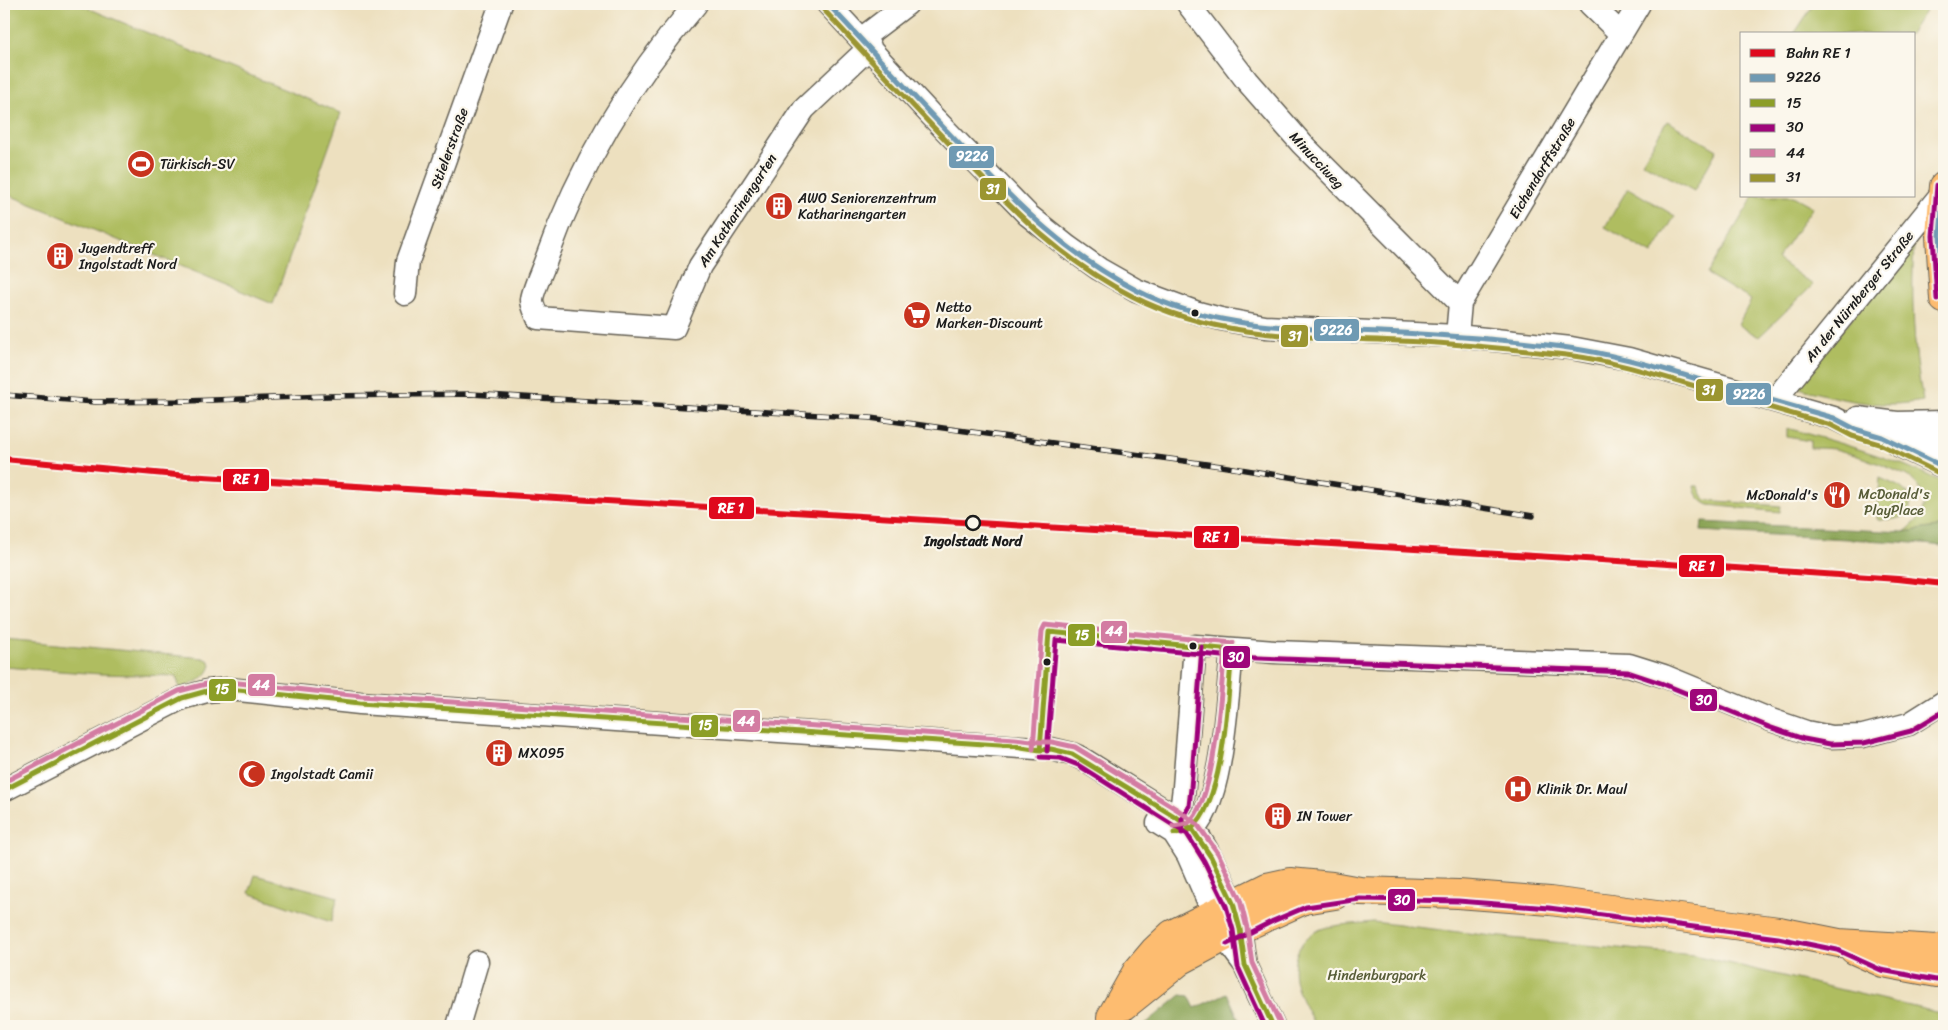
<svg xmlns="http://www.w3.org/2000/svg" width="1948" height="1030" viewBox="0 0 1948 1030" font-family="Sriracha,sans-serif">
	<style>
		.green { fill: #afbd60; stroke: #666c3e }
		.forest { fill: #8ba456; stroke: #546039 }
		.lines { fill: none; stroke-linecap: round; stroke-linejoin: round }
		.minor-casing { stroke: #656155; stroke-width: 25 }
		.major-casing { stroke: #656155; stroke-width: 30 }
		.minor { stroke: #fff; stroke-width: 22 }
		.major { stroke: #fdbc70; stroke-width: 28 }
		.rail-casing { stroke: #1c1c1c; stroke-width: 5.5 }
		.rail { stroke: #fbf7ec; stroke-width: 4; stroke-dasharray: 11; stroke-linecap: butt }
		.bus-1-casing { stroke: #fbf7ec; stroke-width: 9 }
		.bus-2-casing { stroke: #fbf7ec; stroke-width: 9 }
		.bus-3-casing { stroke: #fbf7ec; stroke-width: 9 }
		.bus-4-casing { stroke: #fbf7ec; stroke-width: 9 }
		.bus-5-casing { stroke: #fbf7ec; stroke-width: 9 }
		.bus-1 { stroke: #6f9ab3; stroke-width: 5 }
		.bus-2 { stroke: #8c9e27; stroke-width: 5 }
		.bus-3 { stroke: #9e067a; stroke-width: 5 }
		.bus-4 { stroke: #d37ca2; stroke-width: 5 }
		.bus-5 { stroke: #9b9530; stroke-width: 5 }
		.rail-1-casing { stroke: #fbf7ec; stroke-width: 10 }
		.rail-1 { stroke: #df091d; stroke-width: 6 }
		.bus-dot { fill: #1c1c1c; stroke: #fbf7ec; stroke-width: 2 }
		.stop-dot { fill: #fbf7ec; stroke: #1c1c1c; stroke-width: 2.5 }
		.labels { text-anchor: middle; stroke-width: 4.5; stroke-linejoin: round; paint-order: stroke }
		.street-label { font-size: 14px; fill: #1c1c1c; stroke: #fbf7ec }
		.poi-label { font-size: 14px; fill: #1c1c1c; stroke: #fbf7ec; text-anchor: start }
		.park-label { font-size: 14px; fill: #575c37; stroke: #fbf7ec }
		.stop-label { font-size: 14px; font-weight: bold; fill: #1c1c1c; stroke: #fbf7ec }
		.line-badge { stroke: #fbf7ec; stroke-width: 2 }
		.badge-label { font-size: 14px; text-anchor: middle; font-weight: bold; fill: #fff }
	</style>
	<rect width="100%" height="100%" fill="#fbf7ec"/>
	<filter id="ink" filterUnits="userSpaceOnUse"><feTurbulence type="fractalNoise" baseFrequency=".02" numOctaves="2"/><feDisplacementMap in="SourceGraphic" scale="10" xChannelSelector="R" yChannelSelector="G"/><feConvolveMatrix kernelMatrix="1 2 1 2 8 2 1 2 1" color-interpolation-filters="sRGB"/></filter>
	<filter id="wash" filterUnits="userSpaceOnUse"><feTurbulence type="fractalNoise" baseFrequency=".0096" numOctaves="4" result="noise"/><feDisplacementMap in="SourceGraphic" scale="20" xChannelSelector="R" yChannelSelector="G"/><feGaussianBlur stdDeviation="1.12" result="paint"/><feColorMatrix in="noise" values="0 0 0 0 0 0 0 0 0 0 0 0 0 0 0 0 0 1.4 0 .05"/><feComposite in="paint" operator="in"/></filter>
	<g filter="url(#wash)">
		<rect width="100%" height="100%" fill="#ede0bf"/>
		<path class="green" d="M4,4H78L341,113L273,304L4,193Z
			M1814,4H1930L1910,34H1794Z
			M1667,121L1717,150L1694,191L1642,162Z
			M1628,188L1675,216L1652,254L1605,227Z
			M1754,196H1793L1813,207L1777,259L1813,285L1759,337L1738,325L1751,300L1707,274Z
			M1914,242C1911,296 1913,348 1923,401C1877,409 1841,400 1796,387Z
			M1787,428C1839,443 1892,457 1940,481L1944,484V526L1904,532C1926,517 1932,496 1910,478C1901,471 1846,451 1834,449C1826,448 1818,448 1810,448V441L1787,437Z
			M1880,478L1900,487L1910,496C1914,521 1895,520 1877,519Z
			M1694,486H1698L1705,500L1781,506L1780,512L1709,505C1701,502 1695,495 1694,486Z
			M4,639L203,658L208,660L211,664C209,678 192,684 180,689L176,676L101,674L4,667Z
			M255,875L338,897L331,922L249,893Z
			M1373,922L1510,938L1694,955L1944,1014V1026H1315C1309,1013 1299,998 1296,984C1290,960 1299,936 1324,928C1339,924 1358,924 1373,922Z"/>
		<path class="forest" d="M1702,522L1904,532L1944,526V546L1901,542L1701,531Z
			M1227,993L1242,1026H1143L1181,995L1189,996L1195,1008Z"/>
	</g>
	<g filter="url(#ink)">
		<g class="lines">
			<g class="minor-casing">
				<path id="minor" d="M696,4C632,79 579,167 546,260C543,269 532,292 532,300C532,305 536,313 538,318L674,328L700,266L804,109L870,47
					M828,4L931,115L1028,215L1068,247L1099,269L1136,290L1195,312L1221,319L1265,327L1457,336L1571,348L1629,359L1834,418C1868,437 1906,441 1944,442
					M1188,4L1247,81L1302,144L1460,303
					M1590,4L1621,34
					M861,39L907,4
					M405,294L408,261L501,4
					M1457,336L1460,303L1639,4
					M1778,402L1782,391L1943,192
					M1858,418L1897,423L1944,422
					M1896,444L1944,467
					M4,790L182,698L207,691L229,689L360,703L1051,749L1072,754L1081,758L1174,816L1192,829L1201,840L1211,857L1233,903L1240,929L1245,965
					M1158,823L1174,833L1188,855L1224,937L1245,965L1273,1026
					M1174,830V816L1182,804L1184,787L1195,646L1275,652L1629,665L1664,676L1771,720L1806,732L1831,737L1863,736L1909,724L1944,702
					M1177,832C1182,831 1189,831 1192,829C1223,809 1228,686 1232,650
					M458,1026L477,962"/>
			</g>
			<g class="major-casing">
				<path id="major" d="M1944,186L1940,236L1944,299
					M1854,950L1883,963L1937,973L1944,972
					M1124,1006L1180,961L1240,929L1304,900L1335,895
					M1111,1017L1137,971L1154,951L1172,934L1267,887L1290,882L1332,886L1360,891L1458,894L1550,901L1779,931L1839,943L1937,949L1944,947"/>
			</g>
			<use href="#minor" class="minor"/>
			<use href="#major" class="major"/>
			<g class="rail-casing">
				<path id="rail" d="M4,395L95,402L186,401L329,396L471,394L870,418L1221,466L1533,516"/>
			</g>
			<use href="#rail" class="rail"/>
			<g class="bus-1-casing">
				<path id="bus-1" d="M828,4C875,54 921,105 969,154C1021,208 1068,255 1136,290C1214,330 1297,328 1381,332C1444,335 1507,339 1569,348C1613,354 1655,366 1697,379C1743,392 1788,405 1834,418L1855,429L1882,437L1944,467
					M1944,186L1940,236L1944,299"/>
			</g>
			<g class="bus-2-casing">
				<path id="bus-2" d="M1040,750L1049,632L1232,650
					M4,790L182,698L207,691L229,689L360,703L1015,746L1040,750L1051,749L1072,754L1174,816L1192,829L1211,857L1233,903L1240,929L1245,965L1273,1026
					M1174,833C1180,832 1188,832 1192,828C1225,801 1228,692 1232,650"/>
			</g>
			<g class="bus-3-casing">
				<path id="bus-3" d="M1937,299L1933,236L1937,185
					M1047,751L1056,640L1232,657L1628,672L1661,683L1769,727L1804,739L1830,744L1864,743L1911,731L1944,711
					M1040,757L1060,758L1078,765L1187,834L1204,861L1226,906L1233,930L1238,967L1265,1026
					M1182,833V818L1189,806L1191,788L1202,647
					M1227,944L1273,921L1306,907L1360,899L1458,901L1549,908L1778,938L1837,950L1881,970L1936,980H1944"/>
			</g>
			<g class="bus-4-casing">
				<path id="bus-4" d="M1033,749L1042,631L1045,625L1233,643
					M4,782L179,691L206,684L229,682L361,696L1015,739L1040,742H1052L1075,747L1178,810L1197,824L1218,853L1240,900L1247,928L1252,963L1280,1023
					M1173,826C1177,825 1184,825 1188,823C1216,802 1221,685 1225,649"/>
			</g>
			<g class="bus-5-casing">
				<path id="bus-5" d="M823,9C870,59 916,110 964,159C1017,214 1063,261 1132,296C1215,339 1309,337 1400,341C1456,343 1511,349 1566,355C1607,360 1648,372 1688,384C1736,398 1783,411 1831,425L1852,436L1879,444L1941,474"/>
			</g>
			<use href="#bus-1" class="bus-1"/>
			<use href="#bus-2" class="bus-2"/>
			<use href="#bus-3" class="bus-3"/>
			<use href="#bus-4" class="bus-4"/>
			<use href="#bus-5" class="bus-5"/>
			<g class="rail-1-casing">
				<path id="rail-1" d="M4,459L187,476L1735,568L1898,579L1944,584"/>
			</g>
			<use href="#rail-1" class="rail-1"/>
		</g>
	</g>
	<defs>
		<g id="stadium-disc" transform="scale(1.4375)"><circle r="9.5" fill="#c8321e" stroke="#fbf7ec"/><path d="M0-5a6.5 5 0 1 0 0 10a6.5 5 0 1 0 0-10ZM-3.5-1.8h7v3.6h-7Z" fill="#fff"/></g>
		<g id="building-disc" transform="scale(1.4375)"><circle r="9.5" fill="#c8321e" stroke="#fbf7ec"/><path d="M-4-6H4V6H1V3H-1V6H-4ZM-2.5-4.3h1.7v1.8h-1.7ZM.8-4.3h1.7v1.8H.8ZM-2.5-1h1.7V.8h-1.7ZM.8-1h1.7V.8H.8Z" fill="#fff"/></g>
		<g id="supermarket-disc" transform="scale(1.4375)"><circle r="9.5" fill="#c8321e" stroke="#fbf7ec"/><path d="M-6-5.5h2.5l.6 2H6L4.5 2H-2.5L-4.4-4H-6ZM-1.5 3.2a1.3 1.3 0 1 0 .1 0ZM3 3.2a1.3 1.3 0 1 0 .1 0Z" fill="#fff"/></g>
		<g id="restaurant-disc" transform="scale(1.4375)"><circle r="9.5" fill="#c8321e" stroke="#fbf7ec"/><path d="M-5-6h1v4h1v-4h1v4h1v-4h1v5L-1.5 .5V6h-2V.5L-5-1ZM5-6V6H3V1.5H1.5Q1.5-4 5-6Z" fill="#fff"/></g>
		<g id="mosque-disc" transform="scale(1.4375)"><circle r="9.5" fill="#c8321e" stroke="#fbf7ec"/><path d="M3.5-4.9A6 6 0 1 0 3.5 4.9A5 5 0 1 1 3.5-4.9Z" fill="#fff"/></g>
		<g id="hospital-disc" transform="scale(1.4375)"><circle r="9.5" fill="#c8321e" stroke="#fbf7ec"/><path d="M-5-5h3v3.5h4V-5h3V5h-3V1.5h-4V5h-3Z" fill="#fff"/></g>
	</defs>
	<g fill-rule="evenodd">
		<use href="#stadium-disc" x="141" y="164"/>
		<use href="#building-disc" x="779" y="206"/>
		<use href="#building-disc" x="60" y="256"/>
		<use href="#supermarket-disc" x="917" y="315"/>
		<use href="#restaurant-disc" x="1837" y="495"/>
		<use href="#building-disc" x="499" y="753"/>
		<use href="#mosque-disc" x="252" y="774"/>
		<use href="#hospital-disc" x="1518" y="789"/>
		<use href="#building-disc" x="1278" y="816"/>
	</g>
	<g class="bus-dot">
		<circle cx="1195" cy="313" r="4.5"/>
		<circle cx="1193" cy="646" r="4.5"/>
		<circle cx="1047" cy="662" r="4.5"/>
	</g>
	<circle class="stop-dot" cx="973" cy="523" r="7"/>
	<g class="labels">
		<g class="street-label">
			<text transform="translate(449 148) rotate(-70)" y="5">Stielerstraße</text>
			<text transform="translate(1317 160) rotate(47)" y="5">Minucciweg</text>
			<text transform="translate(1542 168) rotate(-59)" y="5">Eichendorffstraße</text>
			<text transform="translate(737 210) rotate(-57)" y="5">Am Katharinengarten</text>
			<text transform="translate(1859 296) rotate(-51)" y="5">An der Nürnberger Straße</text>
		</g>
		<g class="poi-label">
			<text x="160" y="169">Türkisch-SV</text>
			<text x="798" y="203">AWO Seniorenzentrum<tspan x="798" dy="16">Katharinengarten</tspan></text>
			<text x="79" y="253">Jugendtreff<tspan x="79" dy="16">Ingolstadt Nord</tspan></text>
			<text x="936" y="312">Netto<tspan x="936" dy="16">Marken-Discount</tspan></text>
			<text x="1818" y="500" text-anchor="end">McDonald's</text>
			<text x="518" y="758">MX095</text>
			<text x="271" y="779">Ingolstadt Camii</text>
			<text x="1537" y="794">Klinik Dr. Maul</text>
			<text x="1297" y="821">IN Tower</text>
		</g>
		<g class="park-label">
			<text x="1894" y="499">McDonald's<tspan x="1894" dy="16">PlayPlace</tspan></text>
			<text x="1377" y="980">Hindenburgpark</text>
		</g>
		<g class="stop-label">
			<text x="973" y="546">Ingolstadt Nord</text>
		</g>
	</g>
	<g class="line-badge">
		<rect x="948" y="145" width="47" height="24" rx="5" fill="#6f9ab3"/>
		<rect x="979" y="177" width="28" height="24" rx="5" fill="#9b9530"/>
		<rect x="1313" y="318" width="47" height="24" rx="5" fill="#6f9ab3"/>
		<rect x="1280" y="324" width="29" height="24" rx="5" fill="#9b9530"/>
		<rect x="1695" y="378" width="29" height="24" rx="5" fill="#9b9530"/>
		<rect x="1725" y="382" width="47" height="24" rx="5" fill="#6f9ab3"/>
		<rect x="222" y="468" width="48" height="24" rx="5" fill="#df091d"/>
		<rect x="708" y="496" width="47" height="24" rx="5" fill="#df091d"/>
		<rect x="1193" y="525" width="47" height="24" rx="5" fill="#df091d"/>
		<rect x="1678" y="554" width="47" height="24" rx="5" fill="#df091d"/>
		<rect x="1100" y="620" width="28" height="24" rx="5" fill="#d37ca2"/>
		<rect x="1067" y="623" width="29" height="24" rx="5" fill="#8c9e27"/>
		<rect x="1222" y="645" width="29" height="24" rx="5" fill="#9e067a"/>
		<rect x="247" y="673" width="29" height="24" rx="5" fill="#d37ca2"/>
		<rect x="208" y="678" width="29" height="24" rx="5" fill="#8c9e27"/>
		<rect x="1689" y="688" width="29" height="24" rx="5" fill="#9e067a"/>
		<rect x="732" y="709" width="29" height="24" rx="5" fill="#d37ca2"/>
		<rect x="690" y="714" width="29" height="24" rx="5" fill="#8c9e27"/>
		<rect x="1387" y="888" width="29" height="24" rx="5" fill="#9e067a"/>
	</g>
	<g class="badge-label">
		<text x="972" y="161">9226</text>
		<text x="993" y="194">31</text>
		<text x="1336" y="335">9226</text>
		<text x="1295" y="341">31</text>
		<text x="1709" y="395">31</text>
		<text x="1749" y="399">9226</text>
		<text x="246" y="484">RE 1</text>
		<text x="731" y="513">RE 1</text>
		<text x="1216" y="542">RE 1</text>
		<text x="1702" y="571">RE 1</text>
		<text x="1114" y="636">44</text>
		<text x="1082" y="640">15</text>
		<text x="1236" y="662">30</text>
		<text x="261" y="690">44</text>
		<text x="222" y="694">15</text>
		<text x="1704" y="705">30</text>
		<text x="746" y="726">44</text>
		<text x="705" y="730">15</text>
		<text x="1402" y="905">30</text>
	</g>
	<rect width="1948" height="1030" fill="none" stroke="#fbf7ec" stroke-width="20"/>
	<rect x="1740" y="32" width="175" height="165" fill="#fbf7ec" stroke="#a29f99"/>
	<rect x="1750" y="49" width="25" height="8" fill="#df091d" stroke="#a29f99"/>
	<text x="1786" y="58" font-size="15" fill="#1c1c1c">Bahn RE 1</text>
	<rect x="1750" y="74" width="25" height="8" fill="#6f9ab3" stroke="#a29f99"/>
	<text x="1786" y="82" font-size="15" fill="#1c1c1c">9226</text>
	<rect x="1750" y="99" width="25" height="8" fill="#8c9e27" stroke="#a29f99"/>
	<text x="1786" y="108" font-size="15" fill="#1c1c1c">15</text>
	<rect x="1750" y="124" width="25" height="8" fill="#9e067a" stroke="#a29f99"/>
	<text x="1786" y="132" font-size="15" fill="#1c1c1c">30</text>
	<rect x="1750" y="149" width="25" height="8" fill="#d37ca2" stroke="#a29f99"/>
	<text x="1786" y="158" font-size="15" fill="#1c1c1c">44</text>
	<rect x="1750" y="174" width="25" height="8" fill="#9b9530" stroke="#a29f99"/>
	<text x="1786" y="182" font-size="15" fill="#1c1c1c">31</text>
</svg>
